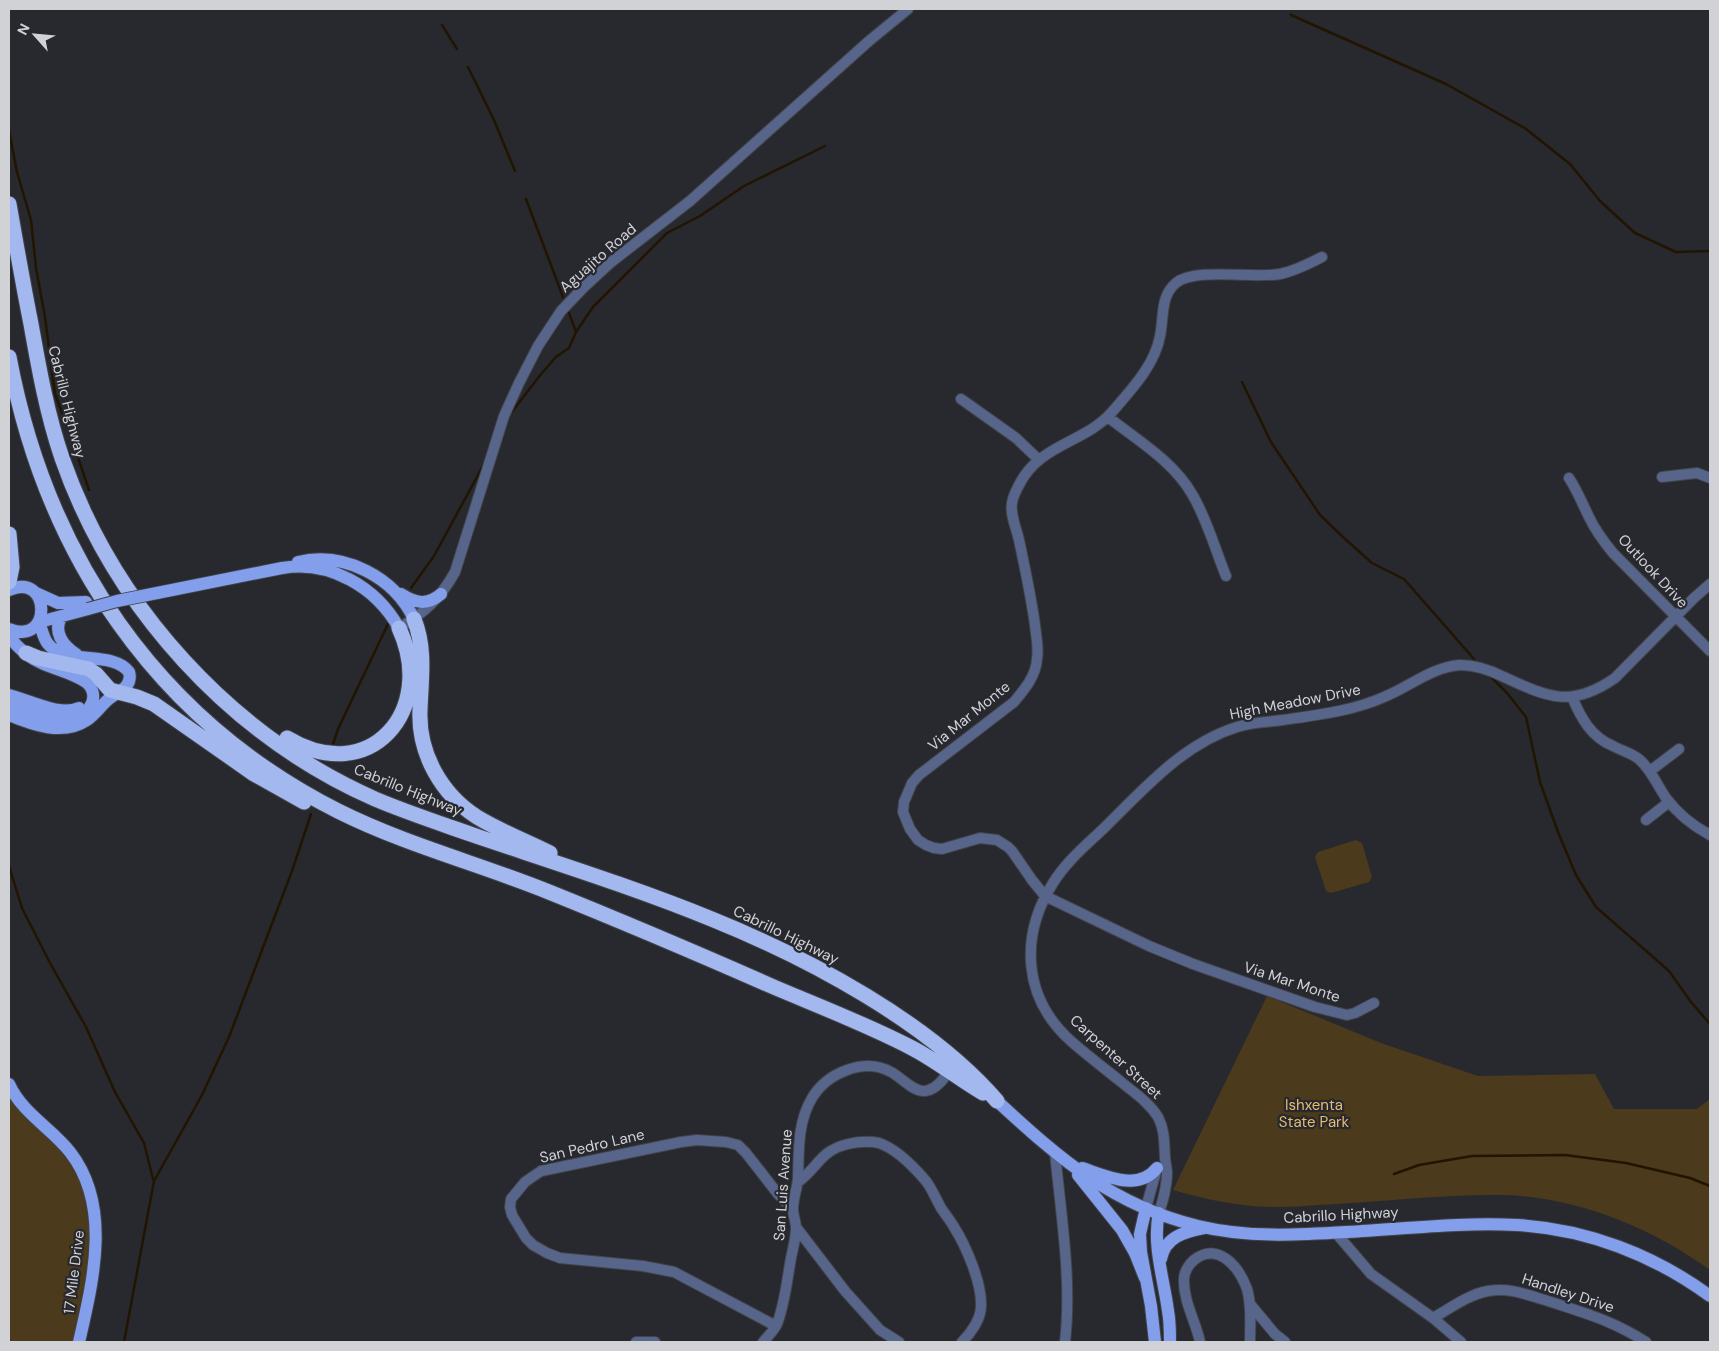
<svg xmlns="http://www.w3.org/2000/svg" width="1719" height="1351" viewBox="0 0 1719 1351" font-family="'DM Sans',sans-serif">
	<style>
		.green { fill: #4b3a1b }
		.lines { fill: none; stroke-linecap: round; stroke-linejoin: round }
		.stream { stroke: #221500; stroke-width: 2.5 }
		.minor-casing { stroke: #42444a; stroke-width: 12 }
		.major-casing { stroke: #42444a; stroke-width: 14 }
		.highway-casing { stroke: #42444a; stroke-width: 17 }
		.minor { stroke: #57658a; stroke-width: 10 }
		.major { stroke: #839eeb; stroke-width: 12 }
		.highway { stroke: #a3b8ef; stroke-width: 15 }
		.major-bridge-casing { stroke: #42444a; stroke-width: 14; stroke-linecap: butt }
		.major-bridge { stroke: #839eeb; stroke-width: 12 }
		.labels { text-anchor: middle; stroke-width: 4.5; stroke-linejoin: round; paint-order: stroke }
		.street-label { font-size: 15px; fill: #d0d2d6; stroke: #27292f }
		.park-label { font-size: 15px; fill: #e6bc6f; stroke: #27292f }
	</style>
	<rect width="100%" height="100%" fill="#27292f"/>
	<path class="green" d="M1356,840L1362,843L1372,877L1369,882L1331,893L1326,891L1315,857L1318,852Z
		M1267,996L1381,1043L1478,1076L1595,1074L1614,1109H1697L1710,1099V1270C1652,1228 1577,1197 1504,1195C1443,1194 1379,1202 1319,1205C1305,1206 1291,1207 1277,1207C1242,1207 1207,1200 1173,1190Z
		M9,1084L70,1152L95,1212L79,1342H9Z"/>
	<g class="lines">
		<path class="stream" d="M1291,15L1446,84L1526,129L1570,164L1600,201L1635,233L1676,252L1710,251
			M442,25L457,49
			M468,67L494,120L515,171
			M9,131L17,172L31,220L36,268L45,317L55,394L67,425L89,490
			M526,199L563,297
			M569,313L576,332
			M1242,382L1271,442L1320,515L1344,538L1372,563L1404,579L1474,659
			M511,413L541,374L556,357L569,348L576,332L593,307L667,233L700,216L744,186L825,146
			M411,588L434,556L485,462
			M1490,676L1507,693L1526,717L1540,782L1558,832L1576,875L1596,907L1669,971L1691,1002L1710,1024
			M332,747L338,729L388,624
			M9,866L22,908L50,963L86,1027L115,1092L144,1143L153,1179
			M1394,1174L1419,1165L1472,1156L1565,1155L1626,1163L1690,1178L1710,1186
			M124,1342L154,1181L202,1095L229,1037L292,871L311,814"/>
		<g class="minor-casing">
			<path id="minor" d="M1322,257C1308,264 1295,271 1280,274C1253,279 1195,267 1176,283C1160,296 1164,318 1160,336C1155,365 1131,390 1112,412C1085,443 1039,444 1019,485C1016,491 1013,496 1012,503C1010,515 1016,527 1019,540C1025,568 1031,596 1035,625C1036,636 1039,648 1037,659C1036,676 1024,690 1014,702L919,775L912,783L904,802L903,812L910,829L918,840L926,845L934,848L942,849L980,838L997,840L1008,847L1012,851L1032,880L1045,896L1149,946L1193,964L1315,1007L1347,1015L1355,1013L1374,1003
				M961,399L1016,438L1038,459
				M1108,417C1137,440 1173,461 1192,494C1207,519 1215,549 1226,576
				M1662,477L1697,473L1710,478
				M1569,478C1577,490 1582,503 1589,517C1595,530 1604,542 1613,553L1710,651
				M399,628C424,613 440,599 455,572L504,416L519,383L538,346L561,311L584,287L610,263L690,201L869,41L908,9
				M1572,697C1581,718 1591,737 1613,746C1622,751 1632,753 1640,760C1652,771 1657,785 1666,798C1678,814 1693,826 1710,835
				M1650,771L1679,749
				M1646,820L1669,802
				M1055,1153C1061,1215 1072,1280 1065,1342
				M798,1182C819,1167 819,1151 848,1144C857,1142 869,1141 879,1143C897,1149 914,1167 926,1181C932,1189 936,1199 941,1208C945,1214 950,1220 954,1227C966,1246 982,1283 981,1306C981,1319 971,1333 962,1342
				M1146,1208L1157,1168
				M1159,1213C1163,1200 1167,1187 1167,1173C1167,1167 1165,1162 1165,1157C1164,1143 1165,1130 1158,1117C1149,1102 1133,1092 1120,1081C1104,1068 1088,1056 1072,1042C1023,999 1019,937 1053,883C1066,862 1085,846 1102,830C1142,791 1182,744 1237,727C1252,722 1268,722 1283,720C1317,715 1353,711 1384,697C1409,687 1432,667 1460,665C1476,665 1490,670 1504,677C1549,698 1572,708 1615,678L1694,598L1710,584
				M796,1227L845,1291L880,1330L899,1342
				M1336,1233L1371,1274L1433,1318L1461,1342
				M1250,1304L1275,1334L1285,1342
				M1433,1318C1451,1308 1467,1295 1488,1291C1511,1287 1530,1296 1551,1302C1588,1314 1613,1321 1646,1342
				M776,1326L674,1272L643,1266L560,1258L547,1253L533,1245L526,1238L512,1215L510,1207L511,1199L525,1182L541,1171L681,1142L697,1140L726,1142L738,1145L746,1153L778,1194L793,1210
				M636,1342H655
				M763,1342C767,1337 774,1331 777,1324C785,1303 787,1280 791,1258C793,1248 796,1238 796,1228C796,1222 793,1215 793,1209C793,1199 797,1189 798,1179C799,1152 797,1123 812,1098C827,1073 864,1057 891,1072C901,1077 911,1090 923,1091C935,1091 944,1079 949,1071
				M1200,1342C1196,1322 1183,1301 1184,1279C1184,1272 1189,1264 1194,1260C1218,1241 1239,1267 1247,1289C1252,1306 1250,1325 1250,1342"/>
		</g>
		<g class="major-casing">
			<path id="major" d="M298,562C344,551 394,577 414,619
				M9,590C51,571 53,647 9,629
				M36,593L58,603L86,602
				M157,593L282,568C330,560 376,587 399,628
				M401,594C415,603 427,606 441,594
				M62,616C52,631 63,646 76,654
				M40,620H47L88,609
				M9,631C11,641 17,646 25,653C45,669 67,669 86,682C92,687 95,695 92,703C78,735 31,712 9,705
				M9,695C29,700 60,717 79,708
				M9,715C33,725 63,736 87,720C96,714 102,704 110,698C120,691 133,686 129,672C113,650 66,666 48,644C43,638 42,629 39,622
				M9,1084C22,1113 51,1128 70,1152C112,1206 93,1281 79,1342
				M997,1101C1060,1159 1112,1205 1198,1226C1248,1238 1297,1235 1348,1232C1404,1229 1461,1222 1517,1225C1587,1229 1654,1255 1710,1296
				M1082,1168C1106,1176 1138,1192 1157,1168
				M1078,1175L1122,1230L1135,1253L1145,1278
				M1146,1208L1140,1234L1141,1252L1151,1306L1155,1342
				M1159,1213C1152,1244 1164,1280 1168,1311C1170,1321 1170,1332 1170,1342
				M1161,1259C1165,1237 1184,1232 1204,1228"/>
		</g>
		<g class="highway-casing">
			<path id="highway" d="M9,204C16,244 23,284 31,324C39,369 47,414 62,458C114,607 230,735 375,799C408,813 442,824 476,836C556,863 636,888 714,920C810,959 930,1023 997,1101
				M9,357C46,555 156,719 338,811C406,845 480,864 549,892C626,923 701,955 776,988C821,1007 868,1025 912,1048C937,1061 959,1079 983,1093
				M9,534L12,567L9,582
				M414,619C426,649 421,679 420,710C418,753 441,794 477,817C500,831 526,841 550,853
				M26,653L38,658L89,669L96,674L110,690L137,697L154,704L254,774L304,802
				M287,738C370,788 437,710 399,628"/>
		</g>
		<use href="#minor" class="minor"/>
		<use href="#major" class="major"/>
		<use href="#highway" class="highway"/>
		<g class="major-bridge-casing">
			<path id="major-bridge" d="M88,609L117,601L157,593"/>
		</g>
		<use href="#major-bridge" class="major-bridge"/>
	</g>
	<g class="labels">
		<g class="street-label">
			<text transform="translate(598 258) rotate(-41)" y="5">Aguajito Road</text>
			<text transform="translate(67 402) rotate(76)" y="5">Cabrillo Highway</text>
			<text transform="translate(1653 571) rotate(47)" y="5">Outlook Drive</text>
			<text transform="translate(1295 702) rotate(-11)" y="5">High Meadow Drive</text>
			<text transform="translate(969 716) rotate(-39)" y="5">Via Mar Monte</text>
			<text transform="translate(408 790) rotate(22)" y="5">Cabrillo Highway</text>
			<text transform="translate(786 935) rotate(26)" y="5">Cabrillo Highway</text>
			<text transform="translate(1292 982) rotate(18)" y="5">Via Mar Monte</text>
			<text transform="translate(1116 1057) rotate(42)" y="5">Carpenter Street</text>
			<text transform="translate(592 1146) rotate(-13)" y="5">San Pedro Lane</text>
			<text transform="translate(783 1185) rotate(-86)" y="5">San Luis Avenue</text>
			<text transform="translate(1341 1215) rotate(-3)" y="5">Cabrillo Highway</text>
			<text transform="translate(74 1272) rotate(-83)" y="5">17 Mile Drive</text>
			<text transform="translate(1568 1293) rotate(18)" y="5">Handley Drive</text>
		</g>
		<g class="park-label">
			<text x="1314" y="1110">Ishxenta<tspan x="1314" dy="17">State Park</tspan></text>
		</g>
	</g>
	<rect width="1719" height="1351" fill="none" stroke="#d0d2d6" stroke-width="20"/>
	<g transform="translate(35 35) rotate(297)" stroke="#27292f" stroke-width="4" paint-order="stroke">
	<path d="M0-4L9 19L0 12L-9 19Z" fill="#d0d2d6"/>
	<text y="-8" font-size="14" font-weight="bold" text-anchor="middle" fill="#d0d2d6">N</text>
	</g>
</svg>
